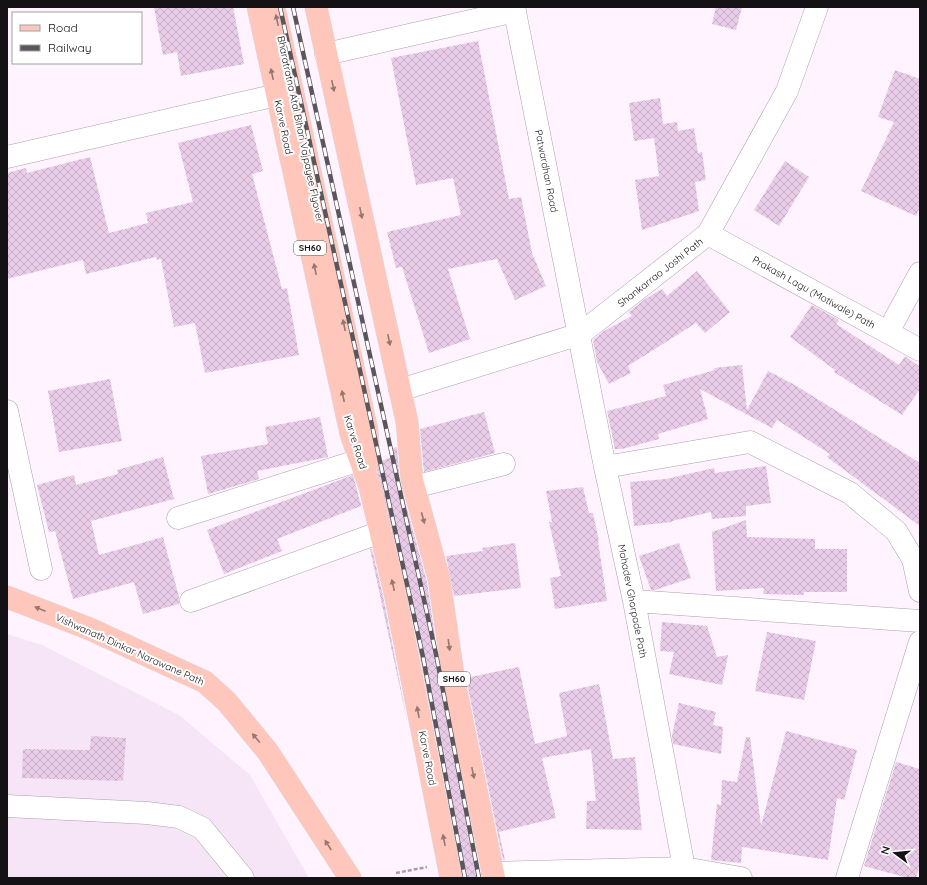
<svg xmlns="http://www.w3.org/2000/svg" width="927" height="885" viewBox="0 0 927 885" font-family="Quicksand,sans-serif">
	<style>
		.built { fill: #f5e5f6 }
		.building { fill: url(#building-cross-hatch) }
		.lines { fill: none; stroke-linecap: round; stroke-linejoin: round }
		.minor-casing { stroke: #aba0ab; stroke-width: 23 }
		.major-casing { stroke: #dad9da; stroke-width: 23 }
		.path { stroke: #a8a0a9; stroke-width: 2.5; stroke-dasharray: 4 2; stroke-linecap: butt }
		.minor { stroke: #fff; stroke-width: 22 }
		.major { stroke: #ffc7bc; stroke-width: 22 }
		.rail-casing { stroke: #5b555c; stroke-width: 4.5 }
		.rail { stroke: #fff; stroke-width: 3; stroke-dasharray: 9; stroke-linecap: butt }
		.oneway { fill: #967671 }
		.labels { text-anchor: middle; stroke-width: 4; stroke-linejoin: round; paint-order: stroke }
		.shield { fill: #fff; stroke: #5b595c; stroke-width: 1 }
		.shield-label { font-size: 9px; font-weight: bold; fill: #151216 }
		.street-label { font-size: 10px; fill: #151216; stroke: #fff }
	</style>
	<defs>
		<pattern id="building-cross-hatch" width="8" height="8" patternUnits="userSpaceOnUse"><rect width="8" height="8" fill="#e9cce8"/><path d="M0 0l8 8M0 8l8-8" fill="none" stroke="#c7aec6"/></pattern>
	</defs>
	<rect width="100%" height="100%" fill="#fef3ff"/>
	<path class="built" d="M7,634L42,645L179,715L250,775L309,878H7Z"/>
	<path class="building" d="M154,7H233L244,64L181,76L177,52L163,55Z
		M716,7H742L736,30L712,24Z
		M478,41L509,199L521,197L532,253L546,286L515,300L497,259L448,269L470,339L429,353L402,267L396,268L387,232L461,215L453,178L416,185L391,58Z
		M895,70L920,79V207L916,216L861,191L894,122L878,117Z
		M660,98L663,124L677,122L678,131L694,128L698,153L702,152L706,180L695,182L699,211L642,230L635,180L659,176L654,138L634,141L629,103Z
		M251,125L263,171L252,174L282,289L287,288L299,355L205,373L195,323L174,327L161,259L157,260L156,257L86,274L83,260L7,279V173L26,168L27,173L90,157L109,233L148,223L146,213L193,202L178,143Z
		M785,161L809,177L779,226L754,210Z
		M697,271L730,312L705,333L696,323L628,366L631,373L609,384L597,362L593,340L604,331L632,316L629,312L645,299L662,289L667,296Z
		M812,305L839,320L836,324L899,365L905,356L920,367V389L902,415L834,372L835,370L790,337Z
		M742,365L747,410L768,371L795,385L920,463V526L827,457L830,454L777,420L772,428L700,389L708,419L658,434L659,439L622,449H615L607,411L666,396L663,385L715,370L714,368Z
		M110,379L122,441L59,452L48,391Z
		M484,412L495,453L424,472L420,429Z
		M320,417L328,457L257,471L259,479L208,494L201,456L268,444L265,427Z
		M397,447L400,483L427,582L442,683L481,878H463L407,591L377,471L381,461L392,457L389,449Z
		M163,457L174,499L91,521L99,555L163,537L179,597V604L143,614L134,582L73,599L55,531L49,532L37,485L74,475L76,485L118,474L117,470Z
		M766,466L771,503L746,506V516L712,519L711,512L672,521V522L634,526L630,482L666,479L714,468L715,473Z
		M353,475L366,524L361,506L277,539L282,551L224,574L207,530Z
		M583,487L589,513H593L599,541H598L607,601L555,609L550,578L561,576L549,522H552L546,491Z
		M746,520L747,537L815,539V549H847V592H804V595L763,594L764,588L716,591L712,532Z
		M515,543L521,588L454,596L446,556L483,551L482,548Z
		M679,543L691,578L655,590H651L639,556Z
		M370,549H372L383,596L408,725Z
		M662,622L707,626L717,657L728,655L722,685L669,674L674,652L660,651Z
		M767,632L816,641L804,700L755,691Z
		M519,667L535,744L567,736L559,693L599,684L613,759L635,757L642,830L586,829L587,801H596L591,749L542,758L556,818L499,832L505,860H503L466,678Z
		M679,703L716,712L713,725L723,727L721,754L673,744L672,736Z
		M786,731L857,750L844,800L837,798L828,860L742,847L741,863L711,860L717,804L721,805L722,780L737,782L746,737H750L761,826Z
		M91,736L126,738L123,781L22,778L23,749L90,750Z
		M896,762L920,769V864L916,878H908L864,866Z"/>
	<g class="lines">
		<g class="minor-casing">
			<path id="minor" d="M514,7L605,467L634,601L684,868
				M326,54L515,11
				M7,157L277,95
				M708,234L920,350
				M888,332L920,273
				M400,390L580,334L708,234L787,91L817,7
				M7,411L41,569
				M605,467L750,442L850,493L896,531L913,559L920,591
				M414,487L504,464
				M178,518L360,460
				M191,601L381,532
				M634,601L920,621
				M7,806L147,813L179,817L202,828L243,878
				M493,873L684,868L741,878
				M847,878L920,642"/>
		</g>
		<g class="major-casing">
			<path id="major" d="M258,7L351,434L370,487L395,593L451,878
				M274,7L367,431L369,462
				M316,7L407,422L412,480L439,579L454,681L494,878
				M7,597L90,629L205,682L227,702L268,752L350,878"/>
		</g>
		<path class="path" d="M396,873L427,867"/>
		<use href="#minor" class="minor"/>
		<use href="#major" class="major"/>
		<g class="rail-casing">
			<path id="rail" d="M280,7L423,657L465,878
				M293,7L436,654L479,878"/>
		</g>
		<use href="#rail" class="rail"/>
	</g>
	<defs><path id="oneway-solid" d="M-6-.8H1V-3.2L6.5 0L1 3.2V.8H-6Z"/></defs>
	<g class="oneway">
		<use href="#oneway-solid" transform="translate(277 20) rotate(-102)"/>
		<use href="#oneway-solid" transform="translate(272 74) rotate(-102)"/>
		<use href="#oneway-solid" transform="translate(333 86) rotate(78)"/>
		<use href="#oneway-solid" transform="translate(361 213) rotate(78)"/>
		<use href="#oneway-solid" transform="translate(315 269) rotate(-102)"/>
		<use href="#oneway-solid" transform="translate(344 325) rotate(-102)"/>
		<use href="#oneway-solid" transform="translate(389 340) rotate(78)"/>
		<use href="#oneway-solid" transform="translate(343 396) rotate(-102)"/>
		<use href="#oneway-solid" transform="translate(423 518) rotate(75)"/>
		<use href="#oneway-solid" transform="translate(393 585) rotate(-103)"/>
		<use href="#oneway-solid" transform="translate(40 609) rotate(-158)"/>
		<use href="#oneway-solid" transform="translate(449 645) rotate(82)"/>
		<use href="#oneway-solid" transform="translate(418 712) rotate(-101)"/>
		<use href="#oneway-solid" transform="translate(256 738) rotate(-130)"/>
		<use href="#oneway-solid" transform="translate(473 773) rotate(78)"/>
		<use href="#oneway-solid" transform="translate(444 840) rotate(-101)"/>
		<use href="#oneway-solid" transform="translate(328 845) rotate(-123)"/>
	</g>
	<g class="labels">
		<g class="shield">
			<rect x="294" y="241" width="32" height="14" rx="3"/>
			<rect x="438" y="672" width="32" height="14" rx="3"/>
		</g>
		<g class="shield-label">
			<text x="310" y="251">SH60</text>
			<text x="454" y="682">SH60</text>
		</g>
		<g class="street-label">
			<text transform="translate(284 127) rotate(78)" y="4">Karve Road</text>
			<text transform="translate(301 129) rotate(78)" y="4">Bharatratna Atal Bihari Vajpayee Flyover</text>
			<text transform="translate(547 171) rotate(79)" y="4">Patwardhan Road</text>
			<text transform="translate(660 272) rotate(-38)" y="4">Shankarrao Joshi Path</text>
			<text transform="translate(814 292) rotate(29)" y="4">Prakash Lagu (Motiwale) Path</text>
			<text transform="translate(356 442) rotate(73)" y="4">Karve Road</text>
			<text transform="translate(633 601) rotate(79)" y="4">Mahadev Ghorpade Path</text>
			<text transform="translate(130 649) rotate(24)" y="4">Vishwanath Dinkar Narawane Path</text>
			<text transform="translate(428 758) rotate(79)" y="4">Karve Road</text>
		</g>
	</g>
	<rect width="927" height="885" fill="none" stroke="#151216" stroke-width="16"/>
	<rect x="12" y="12" width="130" height="52" fill="#ffffff" stroke="#a1a0a2"/>
	<rect x="20" y="25" width="20" height="6" fill="#ffc7bc" stroke="#a1a0a2"/>
	<text x="48" y="32" font-size="12" fill="#151216">Road</text>
	<rect x="20" y="45" width="20" height="6" fill="#5b555c" stroke="#a1a0a2"/>
	<text x="48" y="52" font-size="12" fill="#151216">Railway</text>
	<g transform="translate(895 853) rotate(286)" stroke="#ffffff" stroke-width="3" paint-order="stroke">
	<path d="M0-3L7 15L0 10L-7 15Z" fill="#151216"/>
	<text y="-6" font-size="11" font-weight="bold" text-anchor="middle" fill="#151216">N</text>
	</g>
</svg>
